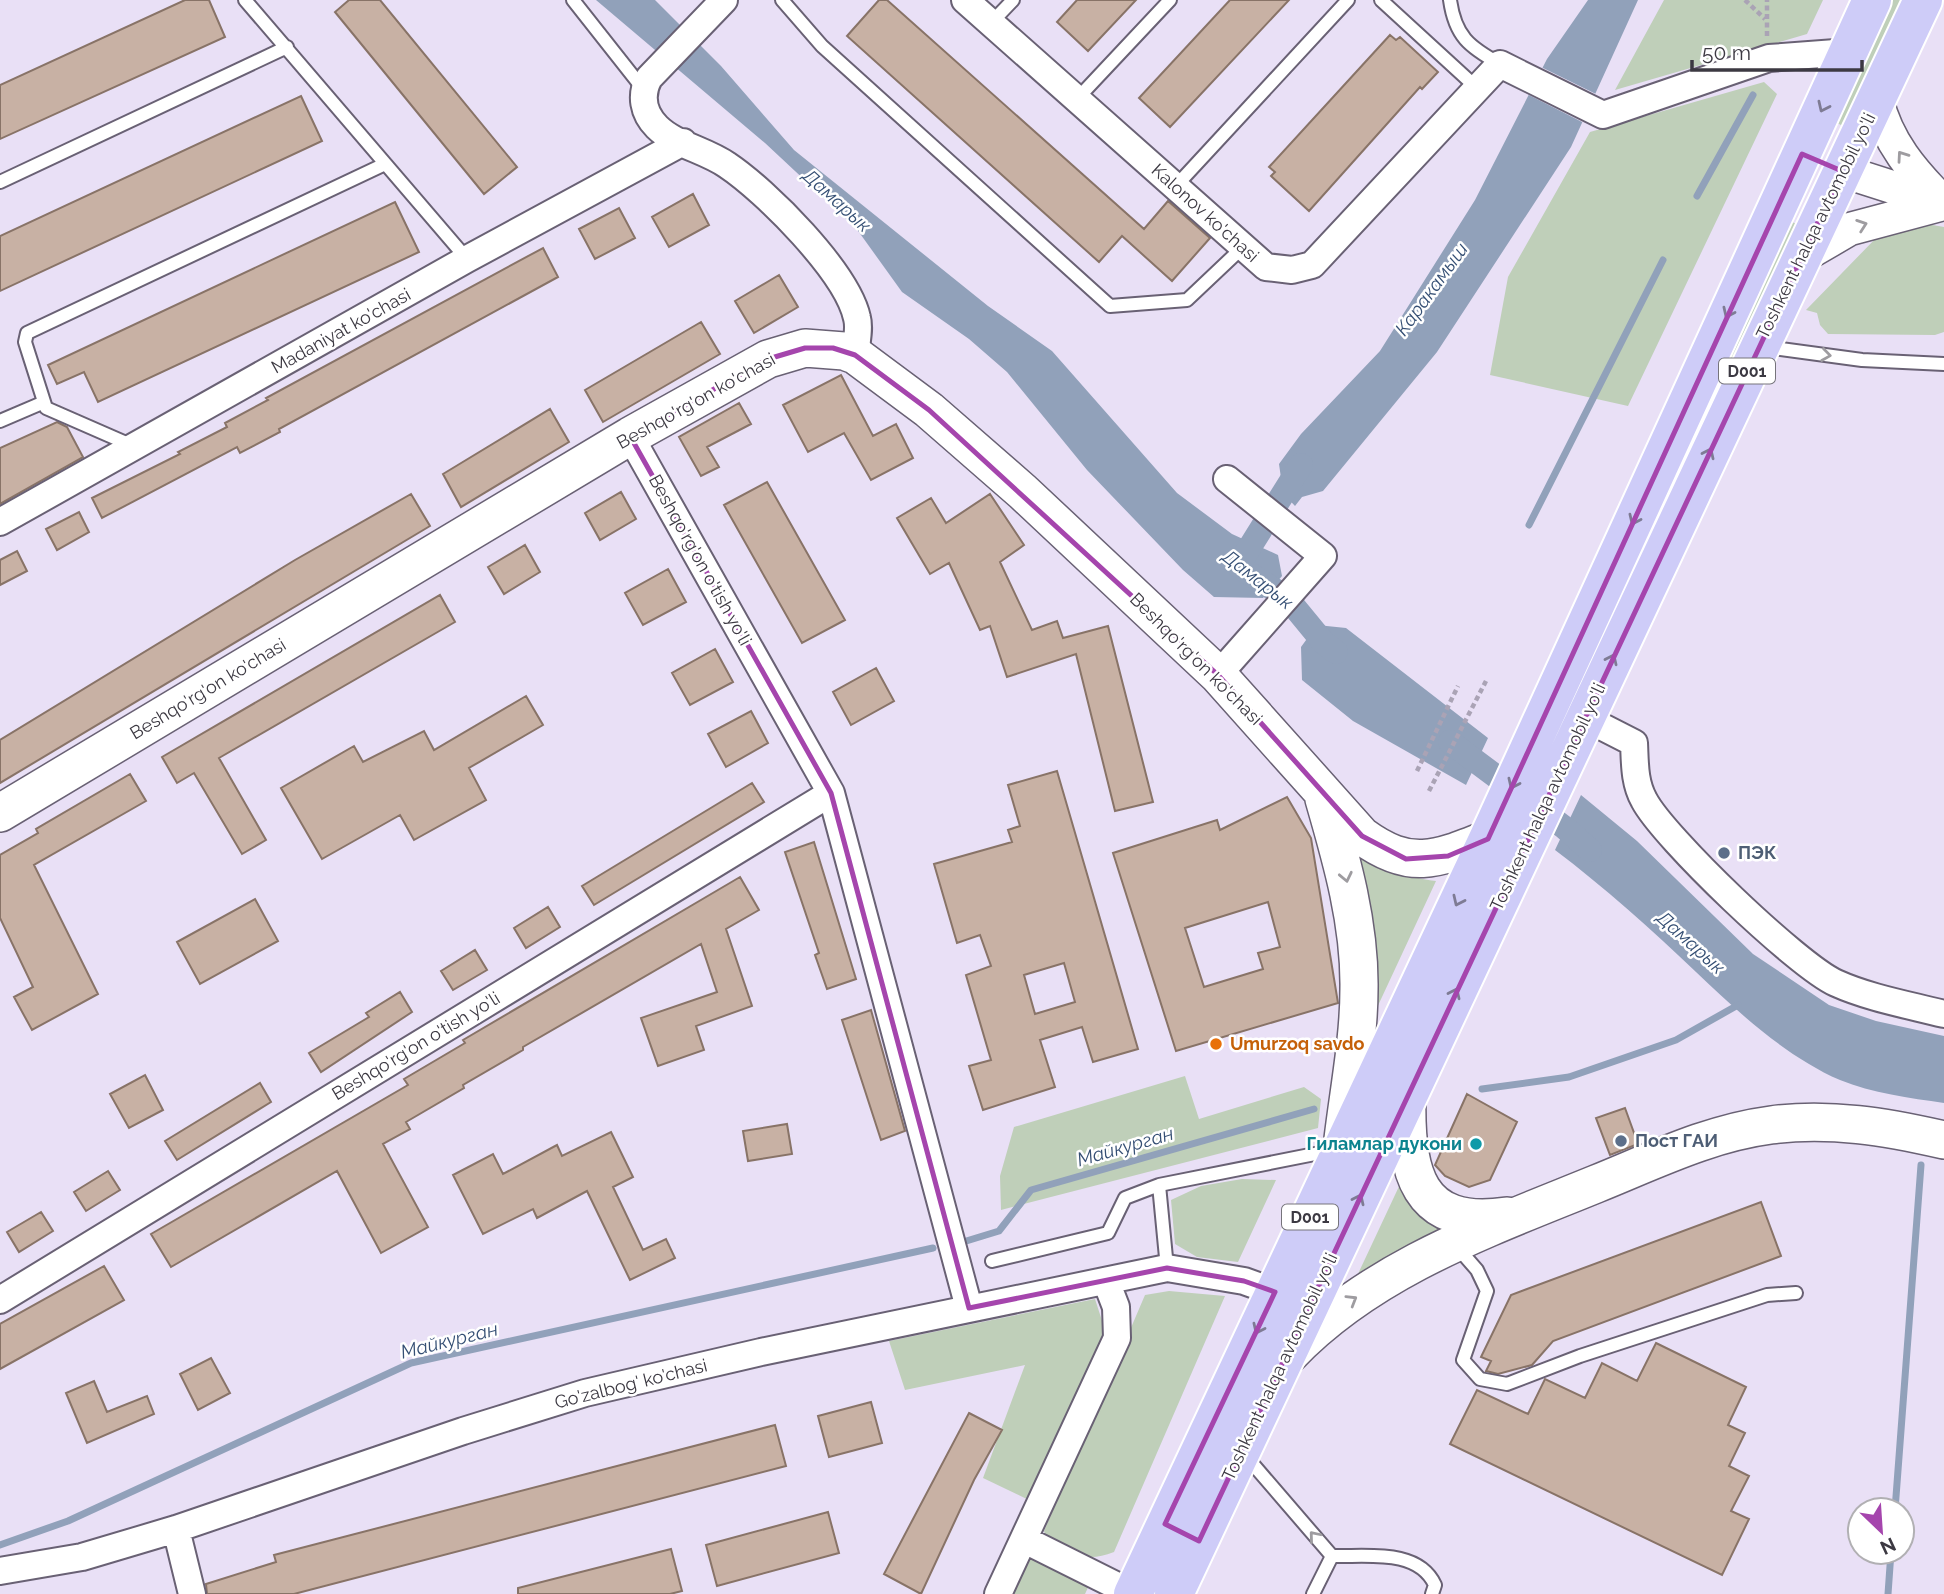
<svg xmlns="http://www.w3.org/2000/svg" width="1944" height="1594" viewBox="0 0 1944 1594" font-family="Raleway,sans-serif">
	<style>
		.green { fill: #bfcfb9 }
		.water { fill: #91a1ba }
		.pier { fill: #e9e0f6 }
		.lines { fill: none; stroke-linecap: round; stroke-linejoin: round }
		.stream { stroke: #91a1ba; stroke-width: 7 }
		.canal { stroke: #91a1ba; stroke-width: 24 }
		.building { fill: #c8b1a4; stroke: #887367; stroke-width: 2; fill-rule: evenodd }
		.service-casing { stroke: #696174; stroke-width: 16 }
		.minor-casing { stroke: #696174; stroke-width: 30 }
		.tertiary-casing { stroke: #696174; stroke-width: 35 }
		.secondary-casing { stroke: #696174; stroke-width: 40 }
		.trunk-casing { stroke: #fff; stroke-width: 42 }
		.path { stroke: #aaa3b5; stroke-width: 4.5; stroke-dasharray: 5 3.5; stroke-linecap: butt }
		.service { stroke: #fff; stroke-width: 12 }
		.minor { stroke: #fff; stroke-width: 26 }
		.tertiary { stroke: #fff; stroke-width: 32 }
		.secondary { stroke: #fff; stroke-width: 37 }
		.trunk { stroke: #ceccf8; stroke-width: 38 }
		.oneway { stroke: #7e7b94 }
		.oneway2 { stroke: #9e9ca0 }
		.marked { fill: none; stroke: #a545ad; stroke-width: 5; stroke-linejoin: round }
		.service-dot { fill: #5c6f8a; stroke: #fff; stroke-width: 2.5 }
		.food-dot { fill: #e8710a; stroke: #fff; stroke-width: 2.5 }
		.culture-dot { fill: #0f9aa8; stroke: #fff; stroke-width: 2.5 }
		.labels { text-anchor: middle; stroke-width: 5; stroke-linejoin: round; paint-order: stroke }
		.shield { fill: #fff; stroke: #76747b; stroke-width: 2 }
		.shield-label { font-size: 16px; font-weight: bold; fill: #3c3942 }
		.street-label { font-size: 18px; fill: #3c3942; stroke: #fff }
		.service-label { font-size: 18px; font-weight: bold; fill: #4e5e75; stroke: #fff; text-anchor: start }
		.food-label { font-size: 18px; font-weight: bold; fill: #c56008; stroke: #fff; text-anchor: start }
		.culture-label { font-size: 18px; font-weight: bold; fill: #0d838f; stroke: #fff; text-anchor: end }
		.water-label { font-size: 19px; font-style: italic; fill: #354f74; stroke: #fff }
	</style>
	<rect width="100%" height="100%" fill="#e9e0f6"/>
	<path class="green" d="M1664,0H1823L1807,34L1615,90Z
		M1890,0H1904L1845,127L1833,121Z
		M1764,82L1777,94L1628,406L1490,375L1508,277L1590,132Z
		M1784,219L1797,224L1561,732L1548,727Z
		M1921,223L1944,227V332L1935,335L1828,334L1820,325L1817,313L1806,310L1877,237Z
		M1354,848C1380,867 1403,877 1436,881L1375,1012Z
		M1185,1076L1199,1119L1304,1087L1321,1099L1318,1128L1001,1210L1000,1176L1014,1127Z
		M1242,1179L1276,1180L1238,1262L1197,1257L1175,1244L1171,1200L1201,1186Z
		M1402,1180L1443,1231L1350,1291Z
		M1169,1291L1225,1296L1114,1552C1086,1563 1074,1554 1048,1542L1044,1531L1145,1295Z
		M1095,1299L1105,1330L1091,1375L1035,1503L983,1478L1025,1365L905,1390L889,1341Z
		M1030,1554L1091,1581L1085,1594H1012Z"/>
	<path class="water" d="M596,0H655L721,66L794,150L988,306L1052,351L1177,493L1232,534L1278,555L1282,576L1263,598L1214,597L1183,570L1087,470L1007,372L969,339L902,292L856,228L765,143Z
		M1588,0H1638L1571,147L1437,352L1323,491L1302,497L1295,506L1275,485L1281,478L1279,464L1301,434L1380,351L1475,200L1547,59Z
		M1317,625L1346,628L1488,738L1466,785L1353,721L1302,680L1301,647Z
		M1581,795L1637,841L1753,954L1829,1005L1876,1021L1944,1036V1103C1910,1098 1872,1093 1840,1080C1785,1056 1738,1012 1696,972C1651,929 1604,887 1555,850Z"/>
	<path class="pier" d="M1539,66L1600,96L1586,124L1525,93Z"/>
	<g class="lines">
		<path class="stream" d="M1697,196L1753,95
			M1529,525L1663,260
			M1482,1089L1569,1077L1676,1040L1738,1005
			M963,1242L999,1231L1031,1190L1314,1109
			M1895,1510L1921,1165
			M0,1545L68,1521L411,1363L933,1248
			M1888,1594L1891,1552"/>
		<path class="canal" d="M1238,566L1301,465
			M1244,570L1287,598L1324,643L1336,652
			M1450,742L1565,828L1590,850"/>
	</g>
	<path class="building" d="M185,0H209L225,37L0,139V85Z
		M349,0H380L517,167L484,194L335,12Z
		M879,0H887L1144,229L1168,201L1210,238L1172,281L1122,236L1099,262L847,36Z
		M1077,0H1136L1088,51L1057,22Z
		M1230,0H1289L1170,127L1139,98Z
		M1390,35L1396,40L1400,37L1438,72L1422,89L1420,87L1309,211L1271,176L1275,172L1269,167Z
		M301,96L322,141L0,291V236Z
		M693,194L709,225L669,247L652,217Z
		M395,202L419,252L98,402L84,372L57,384L48,365Z
		M619,208L635,238L595,259L579,229Z
		M543,248L558,277L279,429L280,432L240,453L237,447L102,518L92,498L180,454L178,452L227,427L225,423L268,400L266,398Z
		M779,275L798,307L754,333L735,301Z
		M701,322L720,354L603,422L585,390Z
		M841,375L873,436L896,424L913,458L871,480L844,433L808,452L783,405Z
		M739,403L751,424L707,447L719,467L701,476L679,437Z
		M550,409L569,442L461,507L443,474Z
		M57,422L67,427L83,457L0,504V448Z
		M767,482L845,620L802,643L724,505Z
		M621,492L636,519L600,540L585,513Z
		M411,494L430,526L0,783V740L295,560Z
		M990,494L1024,545L1000,562L1032,630L1057,621L1063,638L1108,626L1153,802L1115,811L1076,654L1007,677L990,626L980,630L949,563L930,574L897,518L931,498L946,523Z
		M79,512L89,532L57,550L46,529Z
		M525,545L540,572L504,594L488,567Z
		M17,551L27,571L0,585V560Z
		M668,569L686,602L643,625L625,593Z
		M440,595L455,622L219,758L266,840L242,854L194,773L177,783L162,757Z
		M715,649L733,682L690,705L672,673Z
		M876,668L894,701L851,725L833,692Z
		M526,696L543,725L469,768L486,800L414,840L400,815L322,859L281,788L354,746L363,762L424,731L434,750Z
		M751,711L768,743L726,767L708,734Z
		M1057,771L1138,1049L1093,1062L1082,1027L1040,1040L1055,1087L983,1110L969,1066L991,1060L966,975L991,966L980,935L957,943L934,864L1012,842L1008,830L1020,826L1008,785ZM1064,963L1075,1002L1035,1014L1024,975Z
		M130,774L146,801L34,865L98,994L32,1030L14,997L33,987L0,918V855L38,833L36,829Z
		M752,783L764,802L594,905L582,886Z
		M1287,797L1311,838L1338,1003L1176,1051L1113,853L1217,820L1220,830ZM1268,902L1280,947L1258,953L1263,969L1204,987L1185,928Z
		M814,842L856,979L827,989L815,955L819,953L785,852Z
		M740,877L759,910L726,929L752,1006L696,1026L704,1050L658,1066L641,1018L717,992L701,944L523,1047V1050L463,1085L464,1088L406,1122L410,1129L383,1144L428,1227L381,1253L337,1171L171,1267L151,1234L408,1085L404,1079L465,1043L463,1040Z
		M255,899L278,941L200,984L177,942Z
		M548,907L560,927L526,948L514,928Z
		M475,950L487,970L453,990L441,971Z
		M400,992L412,1012L321,1072L309,1053L369,1017L366,1013Z
		M871,1010L905,1131L881,1140L842,1020Z
		M145,1075L163,1110L129,1128L110,1094Z
		M260,1083L271,1102L177,1160L165,1141Z
		M1467,1094L1517,1122L1490,1180L1469,1187L1445,1176L1435,1165Z
		M1625,1108L1638,1144L1610,1155L1596,1118Z
		M787,1124L792,1154L748,1161L743,1131Z
		M611,1132L633,1177L613,1187L643,1250L666,1239L675,1258L630,1280L587,1191L537,1218L533,1209L483,1234L453,1175L493,1154L503,1174L557,1145L562,1156Z
		M108,1171L120,1190L86,1211L74,1192Z
		M1761,1202L1781,1256L1553,1341L1532,1365L1498,1374L1486,1371L1491,1361L1481,1357L1511,1295Z
		M41,1212L53,1231L19,1252L7,1232Z
		M104,1266L124,1300L0,1369V1324Z
		M1656,1343L1746,1387L1728,1425L1745,1433L1729,1466L1749,1476L1731,1511L1749,1519L1722,1575L1450,1444L1477,1390L1528,1414L1545,1379L1585,1398L1602,1363L1637,1381Z
		M211,1358L230,1393L198,1410L180,1374Z
		M94,1381L107,1412L147,1396L154,1414L87,1443L66,1393Z
		M871,1402L882,1443L829,1457L818,1416Z
		M969,1413L1002,1430L974,1480L921,1594L884,1574Z
		M775,1425L786,1466L294,1594H207L206,1584L276,1562L274,1555Z
		M828,1512L839,1553L717,1586L706,1545Z
		M671,1549L682,1591L670,1594H518V1588Z"/>
	<g class="lines">
		<g class="service-casing">
			<path id="service" d="M245,0L467,259
				M573,0L644,90
				M782,0L822,46L1110,306L1187,300L1243,247
				M1381,0L1477,88
				M1450,0C1455,36 1469,47 1500,64
				M991,23L1013,0
				M1077,99L1170,0
				M0,182L287,47
				M1175,187L1348,0
				M1766,347L1862,360L1944,364
				M0,421L42,403
				M133,446L46,408L25,342L27,333L385,164
				M1159,1185L1167,1268
				M1457,1247L1477,1270L1487,1291L1463,1360L1480,1379L1507,1384L1580,1356L1767,1295L1796,1293
				M992,1261L1108,1233L1125,1198L1159,1185L1335,1150
				M1245,1455L1332,1556L1313,1594
				M1332,1556C1366,1557 1418,1548 1435,1585L1432,1594"/>
		</g>
		<g class="minor-casing">
			<path id="minor" d="M724,0L649,78C640,95 643,113 657,127C675,145 706,150 727,165C766,191 847,272 857,318C860,329 856,344 855,355
				M965,0L1266,267L1292,270L1312,265L1500,64L1603,115L1769,58L1849,52
				M630,436L831,793L969,1308
				M0,522L467,259L683,142
				M1218,675L1323,556L1227,479
				M1585,718L1634,743C1635,762 1634,782 1644,800C1663,837 1798,966 1836,983C1869,998 1909,1005 1944,1014
				M0,1300L831,793
				M176,1529L192,1594
				M1025,1540L1133,1594
				M0,1571L82,1557L176,1529L463,1431L585,1393L761,1352L1167,1268L1244,1281L1275,1292
				M998,1594L1117,1338L1116,1307L1106,1281"/>
		</g>
		<g class="tertiary-casing">
			<path id="tertiary" d="M1877,99C1887,142 1913,172 1944,203
				M1842,171L1939,202
				M1802,257L1850,229L1944,204"/>
		</g>
		<g class="secondary-casing">
			<path id="secondary" d="M1324,799C1342,861 1360,924 1359,989C1359,1038 1349,1089 1343,1139
				M0,813L630,436L768,359L805,348L844,351L855,355L929,410L1023,492L1218,675L1362,836C1410,871 1436,860 1488,839
				M1407,1097C1405,1170 1416,1230 1507,1216
				M1289,1355C1371,1269 1488,1228 1596,1184C1653,1161 1709,1133 1771,1125C1829,1117 1887,1127 1944,1140"/>
		</g>
		<g class="trunk-casing">
			<path id="trunk" d="M1133,1594L1488,839L1872,0
				M1174,1594L1923,0"/>
		</g>
		<path class="path" d="M1745,0L1765,19
			M1767,36V0
			M1417,771L1458,686
			M1429,791L1486,681"/>
		<use href="#service" class="service"/>
		<use href="#minor" class="minor"/>
		<use href="#tertiary" class="tertiary"/>
		<use href="#secondary" class="secondary"/>
		<use href="#trunk" class="trunk"/>
	</g>
	<defs><path id="oneway-chevron" d="M-2-3.5L2.5 0L-2 3.5" fill="none" stroke-width="1.6" stroke-linecap="round" stroke-linejoin="round" transform="scale(1.75)"/></defs>
	<g class="oneway">
		<use href="#oneway-chevron" transform="translate(1823 107) rotate(115)"/>
		<use href="#oneway-chevron" transform="translate(1728 313) rotate(115)"/>
		<use href="#oneway-chevron" transform="translate(1709 453) rotate(-65)"/>
		<use href="#oneway-chevron" transform="translate(1634 520) rotate(115)"/>
		<use href="#oneway-chevron" transform="translate(1612 659) rotate(-65)"/>
		<use href="#oneway-chevron" transform="translate(1513 784) rotate(115)"/>
		<use href="#oneway-chevron" transform="translate(1458 901) rotate(115)"/>
		<use href="#oneway-chevron" transform="translate(1455 993) rotate(-65)"/>
		<use href="#oneway-chevron" transform="translate(1359 1199) rotate(-65)"/>
		<use href="#oneway-chevron" transform="translate(1258 1329) rotate(115)"/>
	</g>
	<g class="oneway2">
		<use href="#oneway-chevron" transform="translate(1902 156) rotate(-125)"/>
		<use href="#oneway-chevron" transform="translate(1862 225) rotate(-19)"/>
		<use href="#oneway-chevron" transform="translate(1826 355) rotate(8)"/>
		<use href="#oneway-chevron" transform="translate(1346 877) rotate(78)"/>
		<use href="#oneway-chevron" transform="translate(1352 1300) rotate(-31)"/>
		<use href="#oneway-chevron" transform="translate(1314 1536) rotate(-130)"/>
	</g>
	<path class="marked" d="M1802,154L1842,171L1199,1541L1165,1524L1275,1292L1244,1281L1167,1268L969,1308L831,793L630,436L768,359L805,348H833L855,355L929,410L1218,675L1362,836L1406,859L1448,856L1488,839Z"/>
	<g class="service-dot">
		<circle cx="1724" cy="853" r="7"/>
		<circle cx="1621" cy="1141" r="7"/>
	</g>
	<circle class="food-dot" cx="1216" cy="1044" r="7"/>
	<circle class="culture-dot" cx="1476" cy="1144" r="7"/>
	<g class="labels">
		<g class="shield">
			<rect x="1719" y="358.5" width="56" height="25" rx="5"/>
			<rect x="1282" y="1204.5" width="56" height="25" rx="5"/>
		</g>
		<g class="shield-label">
			<text x="1747" y="377">D001</text>
			<text x="1310" y="1223">D001</text>
		</g>
		<g class="street-label">
			<text transform="translate(1205 213) rotate(42)" y="6">Kalonov ko'chasi</text>
			<text transform="translate(1816 226) rotate(-64)" y="6">Toshkent halqa avtomobil yo'li</text>
			<text transform="translate(341 331) rotate(-29)" y="6">Madaniyat ko'chasi</text>
			<text transform="translate(696 401) rotate(-29)" y="6">Beshqo'rg'on ko'chasi</text>
			<text transform="translate(700 560) rotate(61)" y="6">Beshqo'rg'on o'tish yo'li</text>
			<text transform="translate(1196 659) rotate(45)" y="6">Beshqo'rg'on ko'chasi</text>
			<text transform="translate(208 689) rotate(-31)" y="6">Beshqo'rg'on ko'chasi</text>
			<text transform="translate(1548 797) rotate(-65)" y="6">Toshkent halqa avtomobil yo'li</text>
			<text transform="translate(416 1046) rotate(-31)" y="6">Beshqo'rg'on o'tish yo'li</text>
			<text transform="translate(1280 1367) rotate(-65)" y="6">Toshkent halqa avtomobil yo'li</text>
			<text transform="translate(631 1384) rotate(-14)" y="6">Go'zalbog' ko'chasi</text>
		</g>
		<g class="service-label">
			<text x="1738" y="859">ПЭК</text>
			<text x="1635" y="1147">Пост ГАИ</text>
		</g>
		<g class="food-label">
			<text x="1230" y="1050">Umurzoq savdo</text>
		</g>
		<g class="culture-label">
			<text x="1462" y="1150">Гиламлар дукони</text>
		</g>
		<g class="water-label">
			<text transform="translate(837 200) rotate(42)" y="7">Дамарык</text>
			<text transform="translate(1431 289) rotate(-54)" y="7">Каракамыш</text>
			<text transform="translate(1258 579) rotate(38)" y="7">Дамарык</text>
			<text transform="translate(1691 942) rotate(42)" y="7">Дамарык</text>
			<text transform="translate(1125 1146) rotate(-16)" y="7">Майкурган</text>
			<text transform="translate(449 1340) rotate(-14)" y="7">Майкурган</text>
		</g>
	</g>
	<g transform="translate(1881 1531) rotate(155)"><circle r="33" fill="#ffffff" stroke="#b1b0b3" stroke-width="2"/>
	<path d="M0-5L12 26L0 18L-12 26Z" fill="#a545ad"/>
	<text y="-10" font-size="19" font-weight="bold" text-anchor="middle" fill="#3c3942">N</text>
	</g>
	<path d="M1692 60v10h170v-10" fill="none" stroke="#3c3942" stroke-width="3.5"/>
	<text x="1702" y="60" font-size="21" fill="#3c3942" stroke="#ffffff" stroke-width="5" paint-order="stroke">50 m</text>
</svg>
